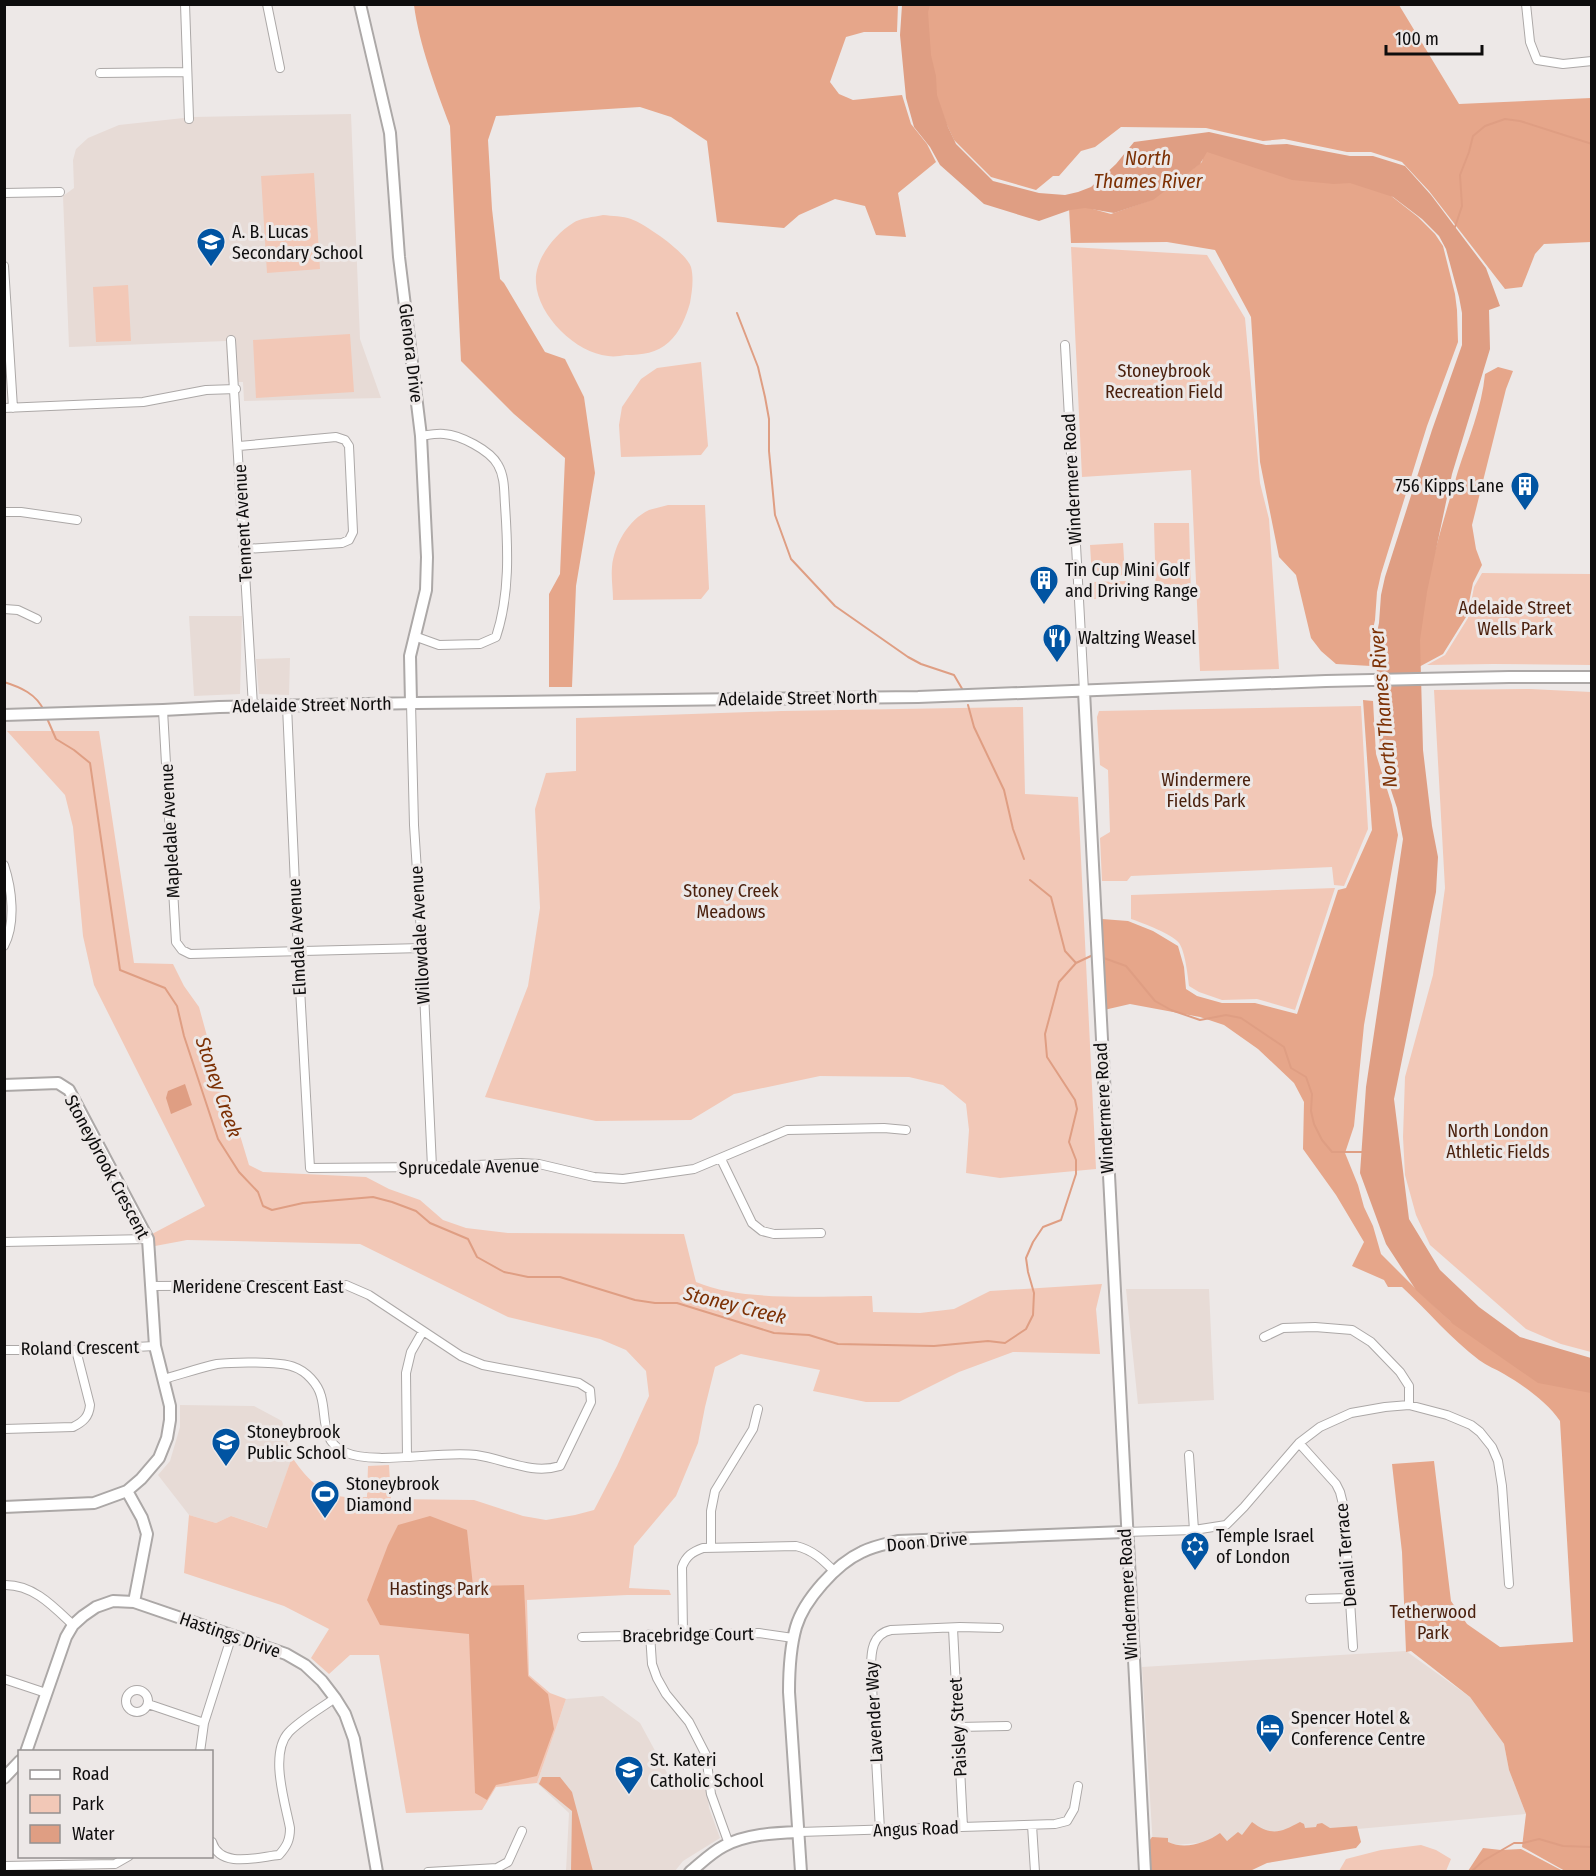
<svg xmlns="http://www.w3.org/2000/svg" width="1596" height="1876" viewBox="0 0 1596 1876" font-family="'Fira Sans Condensed',sans-serif">
	<style>
		.built { fill: #e7dbd6 }
		.green { fill: #f2c8b7 }
		.forest { fill: #e6a68a }
		.water { fill: #df9e83 }
		.lines { fill: none; stroke-linecap: round; stroke-linejoin: round }
		.stream { stroke: #df9e83; stroke-width: 2 }
		.street-casing { stroke: #aca8a7; stroke-width: 10 }
		.secondary-casing { stroke: #aca8a7; stroke-width: 14 }
		.street { stroke: #fff; stroke-width: 8 }
		.secondary { stroke: #fff; stroke-width: 10 }
		.labels { text-anchor: middle; stroke-width: 6; stroke-linejoin: round; paint-order: stroke }
		.poi-label { font-size: 18px; fill: #0e0d0d; stroke: #ede8e7; text-anchor: start }
		.street-label { font-size: 18px; fill: #0e0d0d; stroke: #ede8e7 }
		.park-label { font-size: 18px; fill: #4b210e; stroke: #ede8e7 }
		.water-label { font-size: 20px; font-style: italic; fill: #7c3004; stroke: #ede8e7 }
	</style>
	<rect width="100%" height="100%" fill="#ede8e7"/>
	<path class="built" d="M351,114L360,339L381,398L244,401L243,382H228L226,341L69,347L63,196L74,188L73,160L76,149L88,138L119,125L193,117Z
		M189,616H242L240,694L194,696Z
		M290,658L289,695L259,694L256,659Z
		M1126,1289H1209L1214,1400L1138,1404Z
		M180,1405L254,1406L282,1421L292,1457L268,1528L231,1516L216,1523L189,1515L158,1475L170,1461L180,1427Z
		M1406,1651L1470,1697L1504,1744L1509,1770L1526,1814L1153,1847L1142,1667Z
		M603,1696L640,1723L672,1782L706,1779L709,1808L720,1838L683,1861L675,1871H566L569,1813L537,1783L566,1699Z"/>
	<path class="green" d="M314,173L320,269L267,273L261,176Z
		M603,215C612,216 623,216 631,219C645,224 686,252 691,267C694,279 692,291 690,303C686,317 680,332 669,342C657,353 642,355 626,355C620,356 614,357 608,356C576,353 538,316 536,283C534,260 554,235 573,223C580,218 594,217 603,215Z
		M1071,247L1207,255L1245,318L1260,483L1269,519L1279,669L1200,671L1191,470L1082,477Z
		M128,285L131,341L96,342L93,287Z
		M350,334L354,392L256,398L253,340Z
		M701,362L708,446L701,455L621,457L619,425L622,407L641,379L657,368Z
		M668,505H705L709,589L701,599L613,600C613,589 611,578 612,567C614,545 628,520 649,510C655,508 662,507 668,505Z
		M1154,523H1189L1191,598L1156,599Z
		M1123,543L1125,575L1092,577L1090,545Z
		M1482,573L1591,574V665L1493,664L1427,665L1445,655L1468,618L1474,587Z
		M1126,581V598L1094,599V582Z
		M1530,689L1591,692V1352L1561,1344L1526,1329L1430,1245L1416,1215L1405,1175L1403,1137L1405,1077L1433,975L1445,888L1434,690Z
		M1361,706L1368,829L1344,886L1334,885L1332,867L1131,876L1127,881H1102L1100,838L1110,832L1108,770L1100,765L1097,717L1099,711Z
		M1023,707L1025,794L1078,797L1096,1169L1000,1178L966,1173L969,1130L966,1104L943,1085L909,1077L820,1076L734,1094L691,1120L596,1121L485,1097L528,986L540,908L535,809L546,773L576,771V718L782,711Z
		M7,731H99L134,963L173,964L184,986L199,1007L218,1076L239,1132L249,1165L263,1172L366,1177L389,1189L420,1200L443,1220L466,1228L508,1233L684,1234L696,1282C743,1302 821,1296 872,1296L873,1312L920,1313L954,1309L990,1291L1102,1284L1096,1309L1100,1354L1013,1352L959,1372L899,1402H866L813,1391L820,1370L741,1354L715,1367L705,1407L698,1443L676,1496L634,1546L629,1588L669,1590L671,1595H627L527,1600L529,1675L550,1693L566,1699L537,1783L496,1787L482,1810L406,1813L379,1655H350L329,1674L311,1658L329,1629L284,1606L184,1573L189,1515L216,1523L231,1516L267,1528L292,1457C303,1474 318,1491 338,1496C347,1498 358,1497 367,1497L368,1466L389,1465L391,1499L474,1500L523,1516L546,1520L575,1515L594,1510L617,1466L649,1396L646,1371L626,1350L600,1339L508,1317L360,1244L187,1240L155,1246L152,1234L205,1206L94,985L83,936L73,827L65,795Z
		M1335,888L1295,1010L1257,999L1222,1000L1199,992L1189,986C1188,976 1185,951 1179,943C1172,934 1143,923 1131,919V895Z
		M1421,1845L1436,1850L1451,1859L1446,1871H1339L1346,1859L1381,1850Z"/>
	<path class="forest" d="M1273,4L1399,5L1459,104L1591,98V242L1544,244L1535,254L1522,287L1505,289L1429,191L1402,162L1371,152H1347L1284,139L1263,141L1206,128L1121,127L1095,147L1081,151L1059,176H1053L1036,190L991,177L954,140L946,123L935,92L928,52L926,23L928,5Z
		M414,5H898L897,32H864L846,37L830,82L839,94L853,100L902,95L911,124L927,144L936,162L898,193L906,237L876,235L865,206L835,199L799,215L784,228L717,222L707,141L671,117L640,107L496,116L488,140L492,209L500,279L504,283L545,352L565,359L584,397L595,473L576,586L572,687H549V594L560,574L565,458L514,414L461,361L450,126C436,89 419,44 414,5Z
		M1204,150L1347,181L1390,195L1418,217L1435,234L1443,246L1455,294L1457,310L1458,342L1427,426L1381,574L1377,592L1375,620L1370,643L1371,666L1336,664L1321,651L1311,638L1296,575L1279,557L1260,462L1251,317L1215,250L1167,242L1071,243L1069,208L1082,206L1111,214L1151,200L1202,162Z
		M1498,367L1513,371L1506,389L1472,525L1476,549L1482,565L1473,583L1466,617L1443,654L1417,668C1418,601 1439,536 1458,471C1468,440 1482,407 1485,374Z
		M1363,700L1373,701L1376,754L1392,805L1398,835L1364,1025L1354,1126L1345,1153L1358,1185L1364,1207L1373,1226L1381,1254L1413,1286L1450,1321L1591,1391V1871H1565L1522,1847L1526,1814L1509,1770L1504,1744L1470,1697L1411,1651L1406,1652L1402,1552L1392,1464L1434,1461L1451,1601L1467,1624L1500,1647L1573,1642L1560,1421C1547,1402 1523,1385 1504,1374C1496,1369 1487,1366 1479,1360C1451,1339 1428,1311 1402,1287H1388L1384,1280L1352,1266L1364,1242L1336,1195L1303,1149L1304,1102L1294,1083L1258,1049L1224,1025L1200,1017L1130,1004L1104,1010L1102,919L1128,921L1153,931L1178,946L1184,967L1186,989L1197,996L1222,1003H1255L1297,1014L1338,890L1346,888L1372,830Z
		M430,1516L467,1530L473,1586L524,1585L528,1676L548,1694L554,1729L537,1776L496,1785L487,1800L475,1793L469,1634L380,1625L367,1600L388,1545L398,1525Z
		M542,1777H560L572,1792L593,1871H571L572,1811L539,1784Z
		M1252,1822C1272,1837 1281,1832 1300,1822L1304,1824L1305,1828L1316,1827L1317,1824L1322,1823L1330,1828L1357,1826L1361,1842L1356,1848L1267,1863L1250,1871H1151L1149,1841L1152,1837L1168,1838V1842C1185,1850 1206,1843 1220,1833L1227,1841L1238,1832L1242,1835Z
		M1483,1848L1501,1850L1521,1849L1563,1871H1468Z"/>
	<path class="water" d="M902,5H930L928,12L931,55L936,76L937,95L948,127L956,144L993,181L1039,193L1065,195L1078,192L1091,187L1101,178L1116,164L1134,142L1209,132L1266,145L1287,144L1350,156H1373L1405,166L1431,195L1486,268L1500,306L1489,310L1490,349L1452,474L1427,592L1420,640L1423,750L1432,826L1438,857L1436,892L1394,1099L1409,1219L1440,1270L1479,1307L1520,1337L1591,1358V1393L1538,1383L1453,1324L1416,1290L1386,1244L1360,1173L1366,1087L1403,839L1397,808L1380,757L1378,681L1374,646L1379,623L1381,595L1385,577L1432,430L1462,345V313L1459,297L1446,249L1439,236L1422,219L1393,197L1350,183L1334,184L1292,180L1207,152L1200,164L1153,200L1114,213L1085,208L1070,210L1039,221L984,204L940,165L930,147L914,127L906,98L900,35Z
		M185,1084L192,1105L171,1114L166,1098L168,1091Z"/>
	<g class="lines">
		<path class="stream" d="M1455,227L1462,206L1460,175L1469,152L1473,136L1485,126L1505,119L1520,121L1592,144
			M737,313L758,367L765,397L769,419V451L775,515L791,559L835,606L908,657L921,664L954,675L964,692
			M4,682C20,687 37,694 44,711
			M968,705L974,727L1004,790L1013,829L1024,859
			M46,716L56,739L74,750L90,763L120,970L165,988L177,1006L184,1036L218,1139L239,1172L258,1192L263,1206L272,1210L303,1203L373,1197L392,1202L416,1211L430,1223L468,1239L477,1257L504,1272L528,1277H560L635,1300L655,1303H677L774,1333L809,1335L838,1344L934,1346L988,1341L1005,1343L1026,1329L1033,1315L1034,1293L1028,1272L1026,1258L1033,1242L1043,1227L1061,1220L1076,1174V1160L1069,1142L1077,1109L1075,1100L1047,1057L1045,1034L1059,982L1076,963L1093,955
			M1030,880L1051,897L1065,951L1076,963
			M1101,957L1126,966L1155,1001L1171,1010L1200,1020L1226,1015L1241,1018L1284,1047L1291,1068L1306,1077L1312,1094L1311,1111L1314,1124L1322,1140L1332,1152H1362
			M1471,1872L1483,1861L1514,1843H1523L1539,1839L1563,1846L1592,1847"/>
		<g class="street-casing">
			<path id="street" d="M185,4L189,119
				M267,4L280,68
				M1526,4L1530,42L1537,60L1563,64L1592,61
				M100,73L187,72
				M4,193L60,192
				M4,266L13,408
				M231,340L253,706
				M1065,345L1084,691
				M4,408L143,402L206,390L236,389
				M239,446L336,437L345,440L349,446L353,532L349,540L342,543L244,549
				M4,512H21L77,520
				M4,609L18,610L37,619
				M414,636L439,645L480,644L496,637C510,595 508,549 505,505C504,492 505,477 498,465C490,450 460,435 444,434C437,433 428,435 421,436
				M411,703L414,825L422,948L432,1167
				M287,706L298,952L310,1168L432,1167L521,1163L539,1164L594,1177L623,1179L694,1169L787,1130L884,1128L906,1130
				M163,710L176,942L182,950L190,954L422,948
				M4,865C12,889 16,923 4,946
				M721,1159L752,1223L762,1231L774,1234L821,1233
				M4,1242L148,1239
				M151,1286L346,1285L369,1295L461,1356L483,1365L579,1383L590,1390L591,1402L560,1466C531,1475 505,1459 476,1455C440,1450 376,1466 344,1452C320,1440 327,1416 321,1396C318,1384 306,1371 294,1367C279,1361 233,1362 217,1364C199,1368 182,1374 164,1379
				M1264,1337L1283,1328L1315,1327L1352,1330L1371,1342L1400,1372L1409,1386V1405
				M4,1350H76L155,1346
				M4,1429L73,1427C83,1422 89,1417 90,1405L76,1350
				M1299,1443L1336,1484L1340,1492L1344,1508L1353,1647
				M1189,1455L1194,1530
				M407,1457L406,1373L411,1352L423,1331
				M1124,1532L1194,1530L1226,1525L1244,1507L1299,1443L1320,1427L1351,1413L1385,1407L1409,1405L1447,1415L1471,1425L1480,1432L1492,1447L1498,1461L1502,1486L1509,1584
				M711,1548V1511L715,1491L753,1429L758,1409
				M4,1585C33,1584 54,1607 73,1625
				M1310,1599L1350,1598
				M953,1628L963,1827
				M683,1633L682,1567C686,1556 692,1552 703,1548L796,1546C813,1550 823,1560 835,1572
				M650,1634L652,1664L657,1678L666,1694L689,1722L706,1755L711,1794L729,1844
				M582,1637L759,1633L793,1638
				M4,1679L46,1693
				M126 1701a11 11 0 1 1 22 0a11 11 0 1 1-22 0Z
				M148,1704L204,1723
				M958,1727L1007,1726
				M200,1752L204,1723L232,1635
				M1032,1825L1035,1872
				M880,1830L871,1668C871,1652 872,1634 891,1630L960,1627L999,1628
				M799,1832L1055,1824L1067,1821L1074,1809L1078,1786
				M212,1842C220,1869 258,1857 279,1855C287,1846 290,1840 290,1828C285,1802 269,1753 289,1732C302,1719 320,1709 335,1698
				M4,1866L115,1864L129,1856
				M428,1872L497,1868L508,1862L522,1831"/>
		</g>
		<g class="secondary-casing">
			<path id="secondary" d="M360,4L390,133L399,257L421,436L427,557L426,590L410,656L411,703
				M1084,691C1103,1084 1121,1478 1145,1872
				M4,715L163,710L219,707L417,703L918,697L1326,681L1509,677H1592
				M4,1085L58,1083L69,1090L148,1239L155,1346L170,1406V1420L167,1438L159,1458L141,1479L127,1491L94,1503L4,1507
				M127,1491L142,1518L147,1534L134,1602
				M26,1752L66,1637L73,1625L83,1616L96,1607L113,1601L134,1602L286,1654L305,1665L322,1681L335,1698L345,1714L354,1739L377,1872
				M4,1778L20,1761
				M690,1872C701,1863 712,1852 724,1846C747,1834 774,1833 799,1832
				M801,1872L789,1692C789,1670 790,1648 796,1627C804,1600 836,1564 862,1552C874,1546 886,1544 898,1541L1124,1532"/>
		</g>
		<use href="#street" class="street"/>
		<use href="#secondary" class="secondary"/>
	</g>
	<defs>
		<g id="school-pin" transform="scale(1.5)"><path d="M0 17L-7.5 6A9.5 9.5 0 1 1 7.5 6Z" fill="#0154a2" stroke="#ede8e7"/><path d="M0-5L7-2L0 1L-7-2ZM-4 1L0 2.5L4 1V4Q0 6-4 4Z" fill="#fff"/></g>
		<g id="building-pin" transform="scale(1.5)"><path d="M0 17L-7.5 6A9.5 9.5 0 1 1 7.5 6Z" fill="#0154a2" stroke="#ede8e7"/><path d="M-4-6H4V6H1V3H-1V6H-4ZM-2.5-4.3h1.7v1.8h-1.7ZM.8-4.3h1.7v1.8H.8ZM-2.5-1h1.7V.8h-1.7ZM.8-1h1.7V.8H.8Z" fill="#fff"/></g>
		<g id="restaurant-pin" transform="scale(1.5)"><path d="M0 17L-7.5 6A9.5 9.5 0 1 1 7.5 6Z" fill="#0154a2" stroke="#ede8e7"/><path d="M-5-6h1v4h1v-4h1v4h1v-4h1v5L-1.5 .5V6h-2V.5L-5-1ZM5-6V6H3V1.5H1.5Q1.5-4 5-6Z" fill="#fff"/></g>
		<g id="stadium-pin" transform="scale(1.5)"><path d="M0 17L-7.5 6A9.5 9.5 0 1 1 7.5 6Z" fill="#0154a2" stroke="#ede8e7"/><path d="M0-5a6.5 5 0 1 0 0 10a6.5 5 0 1 0 0-10ZM-3.5-1.8h7v3.6h-7Z" fill="#fff"/></g>
		<g id="synagogue-pin" transform="scale(1.5)"><path d="M0 17L-7.5 6A9.5 9.5 0 1 1 7.5 6Z" fill="#0154a2" stroke="#ede8e7"/><path d="M0-6.5L5.6 3.2H-5.6ZM0 6.5L5.6-3.2H-5.6Z" fill="#fff"/></g>
		<g id="hotel-pin" transform="scale(1.5)"><path d="M0 17L-7.5 6A9.5 9.5 0 1 1 7.5 6Z" fill="#0154a2" stroke="#ede8e7"/><path d="M-6-4.5h1.5V1H6V5H4.5V3h-9V5H-6ZM-4 0a1.8 1.8 0 1 1 3.6 0ZM.5 0V-2.5h3Q6-2.5 6 0Z" fill="#fff"/></g>
	</defs>
	<g fill-rule="evenodd">
		<use href="#school-pin" x="211" y="242"/>
		<use href="#building-pin" x="1525" y="486"/>
		<use href="#building-pin" x="1044" y="580"/>
		<use href="#restaurant-pin" x="1057" y="638"/>
		<use href="#school-pin" x="226" y="1442"/>
		<use href="#stadium-pin" x="325" y="1494"/>
		<use href="#synagogue-pin" x="1195" y="1546"/>
		<use href="#hotel-pin" x="1270" y="1728"/>
		<use href="#school-pin" x="629" y="1770"/>
	</g>
	<g class="labels">
		<g class="poi-label">
			<text x="232" y="238">A. B. Lucas<tspan x="232" dy="21">Secondary School</tspan></text>
			<text x="1504" y="492" text-anchor="end">756 Kipps Lane</text>
			<text x="1065" y="576">Tin Cup Mini Golf<tspan x="1065" dy="21">and Driving Range</tspan></text>
			<text x="1078" y="644">Waltzing Weasel</text>
			<text x="247" y="1438">Stoneybrook<tspan x="247" dy="21">Public School</tspan></text>
			<text x="346" y="1490">Stoneybrook<tspan x="346" dy="21">Diamond</tspan></text>
			<text x="1216" y="1542">Temple Israel<tspan x="1216" dy="21">of London</tspan></text>
			<text x="1291" y="1724">Spencer Hotel &amp;<tspan x="1291" dy="21">Conference Centre</tspan></text>
			<text x="650" y="1766">St. Kateri<tspan x="650" dy="21">Catholic School</tspan></text>
		</g>
		<g class="street-label">
			<text transform="translate(411 353) rotate(83)" y="6">Glenora Drive</text>
			<text transform="translate(1072 479) rotate(-93)" y="6">Windermere Road</text>
			<text transform="translate(243 523) rotate(-93)" y="6">Tennent Avenue</text>
			<text transform="translate(798 698) rotate(-1)" y="6">Adelaide Street North</text>
			<text transform="translate(312 705) rotate(-1)" y="6">Adelaide Street North</text>
			<text transform="translate(170 831) rotate(-93)" y="6">Mapledale Avenue</text>
			<text transform="translate(420 935) rotate(-93)" y="6">Willowdale Avenue</text>
			<text transform="translate(297 937) rotate(-93)" y="6">Elmdale Avenue</text>
			<text transform="translate(1104 1108) rotate(-93)" y="6">Windermere Road</text>
			<text transform="translate(107 1167) rotate(62)" y="6">Stoneybrook Crescent</text>
			<text transform="translate(469 1167) rotate(-1)" y="6">Sprucedale Avenue</text>
			<text x="258" y="1293">Meridene Crescent East</text>
			<text transform="translate(80 1348) rotate(-1)" y="6">Roland Crescent</text>
			<text transform="translate(927 1542) rotate(-5)" y="6">Doon Drive</text>
			<text transform="translate(1346 1555) rotate(-95)" y="6">Denali Terrace</text>
			<text transform="translate(1128 1594) rotate(-93)" y="6">Windermere Road</text>
			<text transform="translate(230 1635) rotate(19)" y="6">Hastings Drive</text>
			<text transform="translate(688 1635) rotate(-1)" y="6">Bracebridge Court</text>
			<text transform="translate(874 1712) rotate(-93)" y="6">Lavender Way</text>
			<text transform="translate(958 1727) rotate(-93)" y="6">Paisley Street</text>
			<text transform="translate(916 1829) rotate(-2)" y="6">Angus Road</text>
		</g>
		<g class="park-label">
			<text x="1164" y="377">Stoneybrook<tspan x="1164" dy="21">Recreation Field</tspan></text>
			<text x="1515" y="614">Adelaide Street<tspan x="1515" dy="21">Wells Park</tspan></text>
			<text x="1206" y="786">Windermere<tspan x="1206" dy="21">Fields Park</tspan></text>
			<text x="731" y="897">Stoney Creek<tspan x="731" dy="21">Meadows</tspan></text>
			<text x="1498" y="1137">North London<tspan x="1498" dy="21">Athletic Fields</tspan></text>
			<text x="439" y="1595">Hastings Park</text>
			<text x="1433" y="1618">Tetherwood<tspan x="1433" dy="21">Park</tspan></text>
		</g>
		<g class="water-label">
			<text x="1148" y="165">North<tspan x="1148" dy="23">Thames River</tspan></text>
			<text transform="translate(1383 708) rotate(-95)" y="7">North Thames River</text>
			<text transform="translate(219 1087) rotate(71)" y="7">Stoney Creek</text>
			<text transform="translate(735 1305) rotate(14)" y="7">Stoney Creek</text>
		</g>
	</g>
	<rect width="1596" height="1876" fill="none" stroke="#0e0d0d" stroke-width="12"/>
	<rect x="18" y="1750" width="195" height="108" fill="#ede8e7" stroke="#949090" stroke-width="1.5"/>
	<rect x="30" y="1770" width="30" height="9" fill="#ffffff" stroke="#949090" stroke-width="1.5"/>
	<text x="72" y="1780" font-size="18" fill="#0e0d0d">Road</text>
	<rect x="30" y="1795" width="30" height="18" fill="#f2c8b7" stroke="#949090" stroke-width="1.5"/>
	<text x="72" y="1810" font-size="18" fill="#0e0d0d">Park</text>
	<rect x="30" y="1825" width="30" height="18" fill="#df9e83" stroke="#949090" stroke-width="1.5"/>
	<text x="72" y="1840" font-size="18" fill="#0e0d0d">Water</text>
	<path d="M1386 45v9h96v-9" fill="none" stroke="#0e0d0d" stroke-width="3"/>
	<text x="1395" y="45" font-size="18" fill="#0e0d0d" stroke="#ede8e7" stroke-width="4.5" paint-order="stroke">100 m</text>
</svg>
